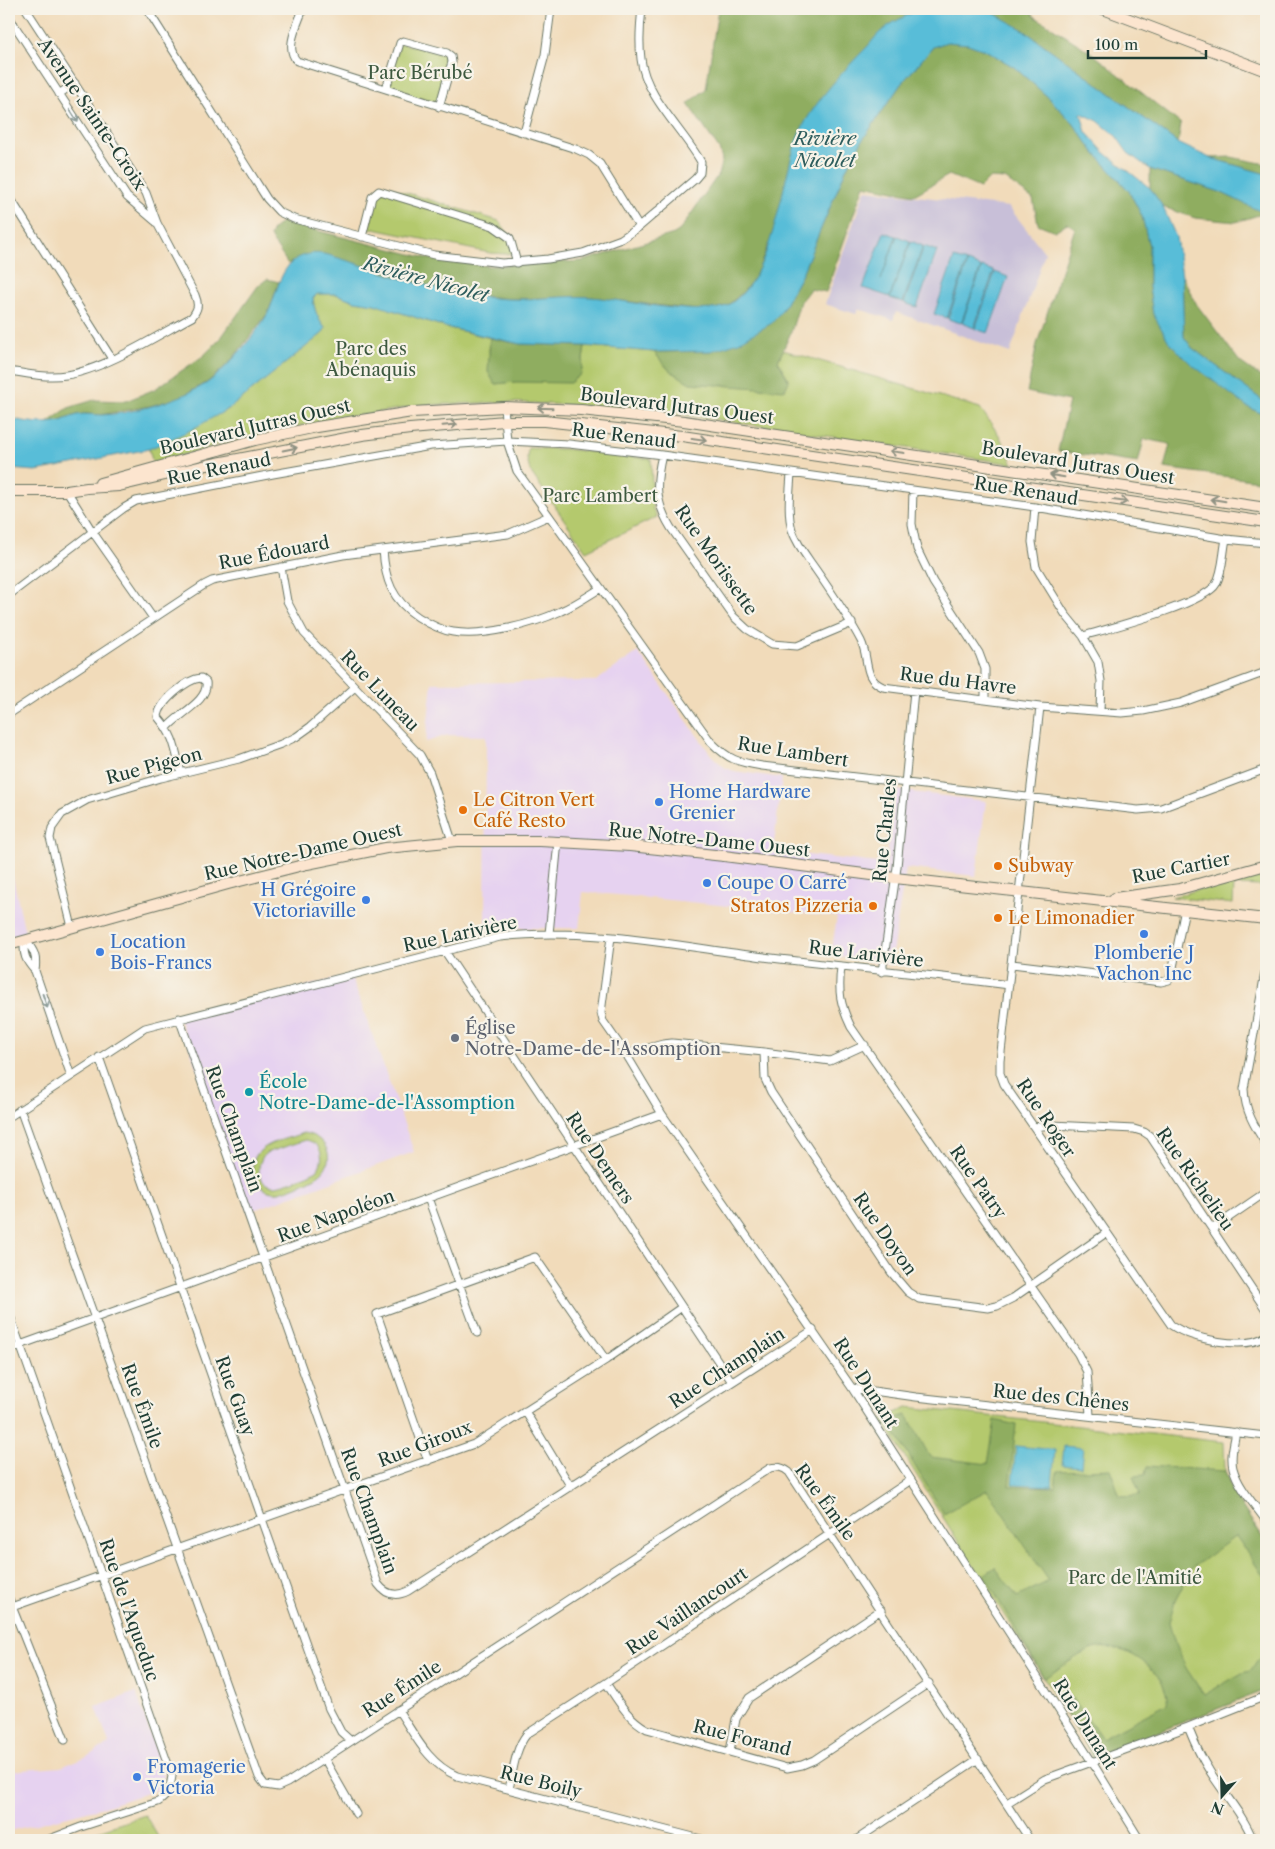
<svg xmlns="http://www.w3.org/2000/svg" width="1275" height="1849" viewBox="0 0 1275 1849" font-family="'Libre Caslon Text',serif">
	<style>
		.built { fill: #e6d2f0 }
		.industrial { fill: #c8bfd8 }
		.green { fill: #b4c96d; stroke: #6a8350; fill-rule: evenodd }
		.forest { fill: #8fad60; stroke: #57754a }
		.water { fill: #59bdd8; stroke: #3c7d86 }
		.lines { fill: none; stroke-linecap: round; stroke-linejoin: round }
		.street-casing { stroke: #687463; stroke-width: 9 }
		.secondary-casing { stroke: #687463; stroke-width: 12 }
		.street { stroke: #fff; stroke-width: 7 }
		.secondary { stroke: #fce5cf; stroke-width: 10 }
		.oneway { stroke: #8f9e9a }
		.oneway2 { stroke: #8e9182 }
		.shop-dot { fill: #3f7fe0; stroke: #f7f3e8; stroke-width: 2 }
		.food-dot { fill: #e8710a; stroke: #f7f3e8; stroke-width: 2 }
		.worship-dot { fill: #6b7280; stroke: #f7f3e8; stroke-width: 2 }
		.culture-dot { fill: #0f9aa8; stroke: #f7f3e8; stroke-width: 2 }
		.labels { text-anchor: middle; stroke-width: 4.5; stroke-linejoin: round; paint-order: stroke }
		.park-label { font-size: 18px; fill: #3d593f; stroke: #f7f3e8 }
		.street-label { font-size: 18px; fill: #1f3d34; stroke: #f7f3e8 }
		.shop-label { font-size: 18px; fill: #366cbe; stroke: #f7f3e8; text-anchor: start }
		.food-label { font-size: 18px; fill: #c56008; stroke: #f7f3e8; text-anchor: start }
		.worship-label { font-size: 18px; fill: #5b616d; stroke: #f7f3e8; text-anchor: start }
		.culture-label { font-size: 18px; fill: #0d838f; stroke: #f7f3e8; text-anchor: start }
		.water-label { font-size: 19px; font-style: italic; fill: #2e5d5d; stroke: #f7f3e8 }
	</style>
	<rect width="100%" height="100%" fill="#f7f3e8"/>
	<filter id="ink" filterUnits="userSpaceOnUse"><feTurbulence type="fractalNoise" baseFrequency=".02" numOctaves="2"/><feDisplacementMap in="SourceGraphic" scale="10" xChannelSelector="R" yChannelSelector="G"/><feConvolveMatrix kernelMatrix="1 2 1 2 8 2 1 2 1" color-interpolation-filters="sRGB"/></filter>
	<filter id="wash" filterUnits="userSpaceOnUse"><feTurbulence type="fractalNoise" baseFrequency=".0096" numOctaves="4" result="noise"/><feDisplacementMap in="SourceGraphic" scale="20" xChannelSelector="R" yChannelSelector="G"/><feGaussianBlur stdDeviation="1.12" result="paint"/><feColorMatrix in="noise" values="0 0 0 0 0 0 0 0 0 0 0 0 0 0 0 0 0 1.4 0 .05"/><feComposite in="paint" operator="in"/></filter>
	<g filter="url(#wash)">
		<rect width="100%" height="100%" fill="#f1dbba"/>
		<path class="built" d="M638,652L711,755L724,767L734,771L782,778L773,851L886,864L895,790L986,801L976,876L906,868L890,965L831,955L837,917L630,896L583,892L579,928H506L485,931L486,736L448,735L426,742L432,683L596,681Z
			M11,869L25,932L9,938V870Z
			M351,975L414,1152L248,1212L179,1018Z
			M136,1692L164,1774L162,1783L159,1789L107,1806L9,1831V1771L61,1767L88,1756L109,1743L96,1707Z"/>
		<path class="industrial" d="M865,190L1009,207L1045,253L1010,353L896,312L893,320L859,309L856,314L825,304Z"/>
		<path class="green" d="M400,43L451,56L439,107L386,89Z
			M382,188H391L499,221C505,229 515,241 514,252L506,254L490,253L369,228L378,193Z
			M317,294H336L355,301L374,304L445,327L490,338L489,351L495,384L581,374L585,346L654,352L669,370L789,380L778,361L783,350L980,408L999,435L1013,464L648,409L508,402L423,405L318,422L229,441L153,464L149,449L230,408L323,333L325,328C318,320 314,309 313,298Z
			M528,448L566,449L651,459L653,509L657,517L586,551L530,471L527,459Z
			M1266,871V876L1262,877L1261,886L1234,885L1233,904L1172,897Z
			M303,1133C322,1135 337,1154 323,1171C317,1179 288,1190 279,1192C256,1195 243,1165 261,1150C272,1141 290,1138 303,1133ZM306,1140C321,1143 326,1158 317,1170C308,1175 285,1185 275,1186C256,1186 255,1164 266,1153Z
			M907,1407L1224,1442L1225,1471L1232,1491L1266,1543V1690L1093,1757L882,1420Z
			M145,1815L160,1840H72Z"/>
		<path class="forest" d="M718,9H920L884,29L767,247L756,276L743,292L727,306L704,311L590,297L508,299L461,293L429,286L323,254L298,258L288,264L270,237L273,229L282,222L435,260L490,266L582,261L674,234L680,230L718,175L722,160L719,149L688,104L706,89Z
			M985,9H1031L1034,16L1092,53L1181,124L1178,143L1022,29Z
			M947,42L968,44L987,51L1014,67L1048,97L1073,123L1094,152L1129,191L1142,216L1149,246V287L1153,314L1246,406L1266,416V482L1164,468L1170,444L1144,439L1138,463L1058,451L1069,401L1027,392L1037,344L1075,228L1067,223L1055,231L1038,224L1033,199L1005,179L990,178L980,188L949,175L914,195L864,185L826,292L810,289L800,302L791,332L778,361L789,381L785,390L690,383L669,370L654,352L711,351L782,310L801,276L847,167L863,139L901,84L933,47Z
			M1231,157L1266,164V174L1210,158Z
			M1150,169L1220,192L1265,213L1236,222L1195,218L1163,207L1150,188Z
			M1182,276L1197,305L1240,362L1266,380V403L1192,348L1184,337Z
			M267,279L279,282L268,313L230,362L208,382L178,398L150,406L100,415L86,414L77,415L60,421L47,423L68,408L94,400L126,401L155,389L203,356L220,339L258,286Z
			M490,338L520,344L585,346L581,374L570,383L516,382L495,384L488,372Z
			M907,1415L930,1457L988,1464L995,1420L1016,1425L1009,1486L1055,1487L1057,1471L1110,1469L1120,1496L1140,1495L1133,1476L1145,1475L1147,1466L1225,1471L1232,1491L1266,1543V1580L1236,1536L1192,1568L1175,1601L1169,1622L1174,1640L1186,1668L1204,1695L1242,1673L1251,1671L1258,1660L1266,1655V1690L1093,1757L1060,1702L1071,1697L1102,1738L1167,1704C1169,1695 1161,1679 1155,1673C1140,1655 1113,1642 1090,1650C1077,1655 1057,1671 1044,1678L984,1575L995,1567L1017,1597L1049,1581L987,1490L944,1514L887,1420Z"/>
		<path class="water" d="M920,9L988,10L1022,29L1178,143L1210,158L1266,174V214L1220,192L1150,169L1128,153L1116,136L1098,121L1081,113L1086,132L1104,152L1150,188L1163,207L1176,237L1182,276L1184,337L1192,348L1266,403V416L1246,406L1190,363L1169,342L1153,314L1149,287V246L1142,216L1129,191L1094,152L1073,123L1048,97L1014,67L987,51L968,44L947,42L933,47L901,84L863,139L847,167L801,276L782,310L772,323L739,342L711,351L654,352L585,346L520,344L445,327L374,304L355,301L336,294H317L313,298C314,309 318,320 325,328L323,333L230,408L189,431L149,449L36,471L9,469V418C26,422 43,425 61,421C68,418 75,415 83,414C89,414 95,415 101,415C132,414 180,400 207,383C225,371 257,333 268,313C279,290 279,260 309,254C322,251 337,258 349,261C377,270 405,281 433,287C458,293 484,298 509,299C536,300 564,295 591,297C621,299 707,319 730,304C774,275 780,187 797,139C809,107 844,70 868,46C873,40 878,33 884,29C894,21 908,15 920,9Z
			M884,232L896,236L881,280L897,236L910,241L890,297L863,288Z
			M911,241L923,246L903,302L890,298Z
			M924,246L937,251L917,307L904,303Z
			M954,258L967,262L947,318L934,314Z
			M968,262L981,267L961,323L948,319Z
			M982,267L994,271L974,328L962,323Z
			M995,272L1008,277L988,333L975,329Z
			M1016,1446L1055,1450L1052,1486L1012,1484Z
			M1064,1446L1083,1448L1081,1467L1062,1465Z"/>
	</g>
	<g filter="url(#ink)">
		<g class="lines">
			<g class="street-casing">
				<path id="street" d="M147,9L267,199L279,212L294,219L434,255L502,263L548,259L583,253L621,239L639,227L695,179L700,173L701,162C683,130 645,96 641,59C639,43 640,25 642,9
					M303,9C298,24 284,48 297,61L576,149L589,155L600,164L639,227
					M9,17L127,197L155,221
					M386,89L400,43L403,41L447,53L451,56L452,62L439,107
					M59,94L75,83
					M524,133L545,55L551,9
					M9,196L112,359
					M362,237L372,197L379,191L493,226L510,238L517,263
					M9,371C27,374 48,378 66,375C104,370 158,335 192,317C198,309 199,305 195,295L157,223L146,193L26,9
					M504,407L507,441L517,471L711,742C729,760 737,762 762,766L1138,810L1161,808L1266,769
					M662,455C655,484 655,502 671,528L733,616L747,629L772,644L797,646L852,623
					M791,473C790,492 787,512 792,530C797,545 807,557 816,570C832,593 848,616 861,641C870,659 862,678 883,687L1040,707L1122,713L1143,711L1181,703L1266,672
					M913,490L912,524L917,549L933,582L979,653L985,669V700
					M67,491L92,531L153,618
					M1035,507L1032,542L1036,567L1065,614L1083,636L1098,662L1101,681L1100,711
					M383,550C385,580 392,600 418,617C429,624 440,630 453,632C485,637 533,624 561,611C575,605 588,596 601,588
					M281,567L287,601L304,633L420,755L430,773L452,841
					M9,595L124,508L136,501L273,474L431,446L507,441L569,444L662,455L1035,507L1226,539L1266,543
					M1083,636C1107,629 1205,604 1216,584C1223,572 1223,553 1226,539
					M1040,707L1000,1061V1073L1004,1084L1171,1325C1192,1339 1245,1351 1266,1336
					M9,714L204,585L212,581L343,555L508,534L549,516
					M167,728C178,714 209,701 206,682L201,678C187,679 159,702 158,717C175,737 175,749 181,773
					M72,927L50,838L52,828L62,814L87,800L161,778L239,759L281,744L296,737L310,727L355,687
					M549,934L558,841
					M611,937L601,1013L603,1021L626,1054L662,1114L852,1388L1092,1762L1140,1840
					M25,940C22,954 26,961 35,971L71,1076
					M25,940C35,951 37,957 35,971
					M444,950L732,1382
					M1012,964L1161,982L1169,980L1172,972L1185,909
					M841,967C838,992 840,1004 851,1027L1078,1354L1087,1372L1090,1415
					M1266,967L1244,1089C1245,1111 1254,1126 1266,1144
					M882,972L897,867L914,691
					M179,1018L378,1584C386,1595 396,1597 408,1591L813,1330
					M764,1052L765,1079L771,1092L891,1272L908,1292L919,1299L988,1308L997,1306L1013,1298L1106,1233
					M626,1054L663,1044L672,1043L764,1052L830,1061L865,1045
					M99,1057L329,1709L341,1732L351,1741
					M20,1109L259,1777L265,1785L278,1787L287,1783L770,1468C778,1466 783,1467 789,1472L1030,1840
					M9,1117L145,1028L500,937C585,927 672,945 756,956C841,967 925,974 1009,985
					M1034,1127L1052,1125L1134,1129L1144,1132L1150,1136L1266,1310
					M428,1198L477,1333
					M1212,1229L1266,1192
					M9,1313L172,1776C170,1788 169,1795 158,1802L81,1827L47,1840
					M9,1352L20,1345L662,1114
					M852,1388L916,1397L1266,1436
					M525,1411L571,1487
					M1236,1432C1234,1443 1230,1456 1233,1468C1238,1487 1255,1505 1266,1521
					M428,1461L377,1314L535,1257L606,1360
					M9,1599L65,1740
					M12,1607L474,1444L606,1360L682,1307
					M606,1683C618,1701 628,1719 647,1729L787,1768L802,1765L814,1760L929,1683
					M398,1710C415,1735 428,1764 457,1776L705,1840
					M1188,1727C1194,1742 1200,1756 1209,1770C1223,1793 1243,1814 1253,1840
					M730,1751L736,1719L749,1698L881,1610
					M324,1758L356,1814
					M509,1789C513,1772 515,1748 527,1734L606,1683L911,1480
					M1007,1803L1045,1779L1188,1727L1266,1696
					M856,1840L978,1759"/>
			</g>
			<g class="secondary-casing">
				<path id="secondary" d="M1103,9L1266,71
					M100,483L255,440L317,427L412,412L504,407L581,410L684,421L1266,508
					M9,491H67L87,488L119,486L207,465L362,435L410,429L505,421H544L682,436L1266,522
					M1115,898L1180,889L1266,865
					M9,945L228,884L307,864L386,848L457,841H540L630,846L724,856L895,878L1266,919"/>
			</g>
			<use href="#street" class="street"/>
			<use href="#secondary" class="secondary"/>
		</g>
		<defs><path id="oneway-shaft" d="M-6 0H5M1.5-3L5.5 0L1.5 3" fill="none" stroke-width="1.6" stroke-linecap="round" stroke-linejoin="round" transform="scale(1.25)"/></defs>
		<g class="oneway">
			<use href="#oneway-shaft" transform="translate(74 116) rotate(57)"/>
			<use href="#oneway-shaft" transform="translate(45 1001) rotate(71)"/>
		</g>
		<g class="oneway2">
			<use href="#oneway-shaft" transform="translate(545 408) rotate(-178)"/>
			<use href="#oneway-shaft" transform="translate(450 425) rotate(-5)"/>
			<use href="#oneway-shaft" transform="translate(699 439) rotate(8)"/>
			<use href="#oneway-shaft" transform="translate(290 449) rotate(-12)"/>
			<use href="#oneway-shaft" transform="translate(897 452) rotate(-172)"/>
			<use href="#oneway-shaft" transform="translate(1057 476) rotate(-171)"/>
			<use href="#oneway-shaft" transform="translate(1218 500) rotate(-171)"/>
			<use href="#oneway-shaft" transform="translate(1120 501) rotate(8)"/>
		</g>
	</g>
	<g class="shop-dot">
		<circle cx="659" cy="802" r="5"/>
		<circle cx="707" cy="883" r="5"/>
		<circle cx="366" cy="900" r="5"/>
		<circle cx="1144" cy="934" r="5"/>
		<circle cx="100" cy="952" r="5"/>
		<circle cx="137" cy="1777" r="5"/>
	</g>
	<g class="food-dot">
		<circle cx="463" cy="810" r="5"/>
		<circle cx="998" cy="866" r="5"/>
		<circle cx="873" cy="906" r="5"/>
		<circle cx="998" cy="918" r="5"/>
	</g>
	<circle class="worship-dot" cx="455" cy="1038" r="5"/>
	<circle class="culture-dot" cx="249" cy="1092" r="5"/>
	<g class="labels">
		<g class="park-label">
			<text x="420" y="79">Parc Bérubé</text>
			<text x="371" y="355">Parc des<tspan x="371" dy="21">Abénaquis</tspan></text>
			<text x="600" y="502">Parc Lambert</text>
			<text x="1135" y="1584">Parc de l'Amitié</text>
		</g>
		<g class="street-label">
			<text transform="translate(92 114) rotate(56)" y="6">Avenue Sainte-Croix</text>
			<text transform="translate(677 406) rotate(7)" y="6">Boulevard Jutras Ouest</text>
			<text transform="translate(255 427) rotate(-13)" y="6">Boulevard Jutras Ouest</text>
			<text transform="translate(624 436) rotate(7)" y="6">Rue Renaud</text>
			<text transform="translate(1078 463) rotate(9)" y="6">Boulevard Jutras Ouest</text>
			<text transform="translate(219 469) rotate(-11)" y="6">Rue Renaud</text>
			<text transform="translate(1026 491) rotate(9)" y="6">Rue Renaud</text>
			<text transform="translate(274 553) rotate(-11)" y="6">Rue Édouard</text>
			<text transform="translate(716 560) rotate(55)" y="6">Rue Morissette</text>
			<text transform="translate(958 681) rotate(7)" y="6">Rue du Havre</text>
			<text transform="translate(380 691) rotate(46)" y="6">Rue Luneau</text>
			<text transform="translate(793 752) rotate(9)" y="6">Rue Lambert</text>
			<text transform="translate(154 766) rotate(-15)" y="6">Rue Pigeon</text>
			<text transform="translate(885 830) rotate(-84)" y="6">Rue Charles</text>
			<text transform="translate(709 840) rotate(6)" y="6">Rue Notre-Dame Ouest</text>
			<text transform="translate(303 852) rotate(-13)" y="6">Rue Notre-Dame Ouest</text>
			<text transform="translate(1181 868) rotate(-11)" y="6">Rue Cartier</text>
			<text transform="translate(460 934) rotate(-12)" y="6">Rue Larivière</text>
			<text transform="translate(866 954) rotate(7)" y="6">Rue Larivière</text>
			<text transform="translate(1046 1118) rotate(56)" y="6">Rue Roger</text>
			<text transform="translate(234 1129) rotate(70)" y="6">Rue Champlain</text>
			<text transform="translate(600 1158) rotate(56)" y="6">Rue Demers</text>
			<text transform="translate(1195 1179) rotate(55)" y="6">Rue Richelieu</text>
			<text transform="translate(978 1182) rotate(55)" y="6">Rue Patry</text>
			<text transform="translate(336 1216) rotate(-20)" y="6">Rue Napoléon</text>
			<text transform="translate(885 1234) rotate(55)" y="6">Rue Doyon</text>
			<text transform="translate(727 1368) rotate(-33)" y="6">Rue Champlain</text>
			<text transform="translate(866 1383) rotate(57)" y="6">Rue Dunant</text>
			<text transform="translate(235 1396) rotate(70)" y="6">Rue Guay</text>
			<text transform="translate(1061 1398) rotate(6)" y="6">Rue des Chênes</text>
			<text transform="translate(142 1406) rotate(70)" y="6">Rue Émile</text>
			<text transform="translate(425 1444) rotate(-21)" y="6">Rue Giroux</text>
			<text transform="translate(825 1502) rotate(54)" y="6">Rue Émile</text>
			<text transform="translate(369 1511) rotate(70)" y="6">Rue Champlain</text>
			<text transform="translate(129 1610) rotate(71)" y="6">Rue de l'Aqueduc</text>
			<text transform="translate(687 1611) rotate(-34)" y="6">Rue Vaillancourt</text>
			<text transform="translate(402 1689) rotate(-33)" y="6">Rue Émile</text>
			<text transform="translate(1085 1724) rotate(58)" y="6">Rue Dunant</text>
			<text transform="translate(742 1738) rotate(14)" y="6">Rue Forand</text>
			<text transform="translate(541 1782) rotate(14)" y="6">Rue Boily</text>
		</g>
		<g class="shop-label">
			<text x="669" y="798">Home Hardware<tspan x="669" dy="21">Grenier</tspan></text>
			<text x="717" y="889">Coupe O Carré</text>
			<text x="356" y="896" text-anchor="end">H Grégoire<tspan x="356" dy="21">Victoriaville</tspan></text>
			<text x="110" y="948">Location<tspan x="110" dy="21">Bois-Francs</tspan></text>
			<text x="1144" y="959" text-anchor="middle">Plomberie J<tspan x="1144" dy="21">Vachon Inc</tspan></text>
			<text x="147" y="1773">Fromagerie<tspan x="147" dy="21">Victoria</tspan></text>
		</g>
		<g class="food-label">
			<text x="473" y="806">Le Citron Vert<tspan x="473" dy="21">Café Resto</tspan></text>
			<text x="1008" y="872">Subway</text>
			<text x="863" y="912" text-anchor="end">Stratos Pizzeria</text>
			<text x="1008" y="924">Le Limonadier</text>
		</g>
		<g class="worship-label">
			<text x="465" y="1034">Église<tspan x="465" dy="21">Notre-Dame-de-l'Assomption</tspan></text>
		</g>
		<g class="culture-label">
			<text x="259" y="1088">École<tspan x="259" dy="21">Notre-Dame-de-l'Assomption</tspan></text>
		</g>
		<g class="water-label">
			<text x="825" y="145">Rivière<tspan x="825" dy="22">Nicolet</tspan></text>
			<text transform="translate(426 279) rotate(15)" y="7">Rivière Nicolet</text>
		</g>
	</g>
	<rect width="1275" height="1849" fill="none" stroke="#f7f3e8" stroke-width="30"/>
	<g transform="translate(1222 1796) rotate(200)" stroke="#f7f3e8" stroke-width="4" paint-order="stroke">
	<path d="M0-4L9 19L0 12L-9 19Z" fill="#1f3d34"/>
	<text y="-8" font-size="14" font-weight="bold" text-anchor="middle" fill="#1f3d34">N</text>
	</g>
	<path d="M1088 50v8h118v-8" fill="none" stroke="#1f3d34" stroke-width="2.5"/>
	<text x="1095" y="50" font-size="15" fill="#1f3d34" stroke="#f7f3e8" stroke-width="4" paint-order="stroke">100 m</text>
</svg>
